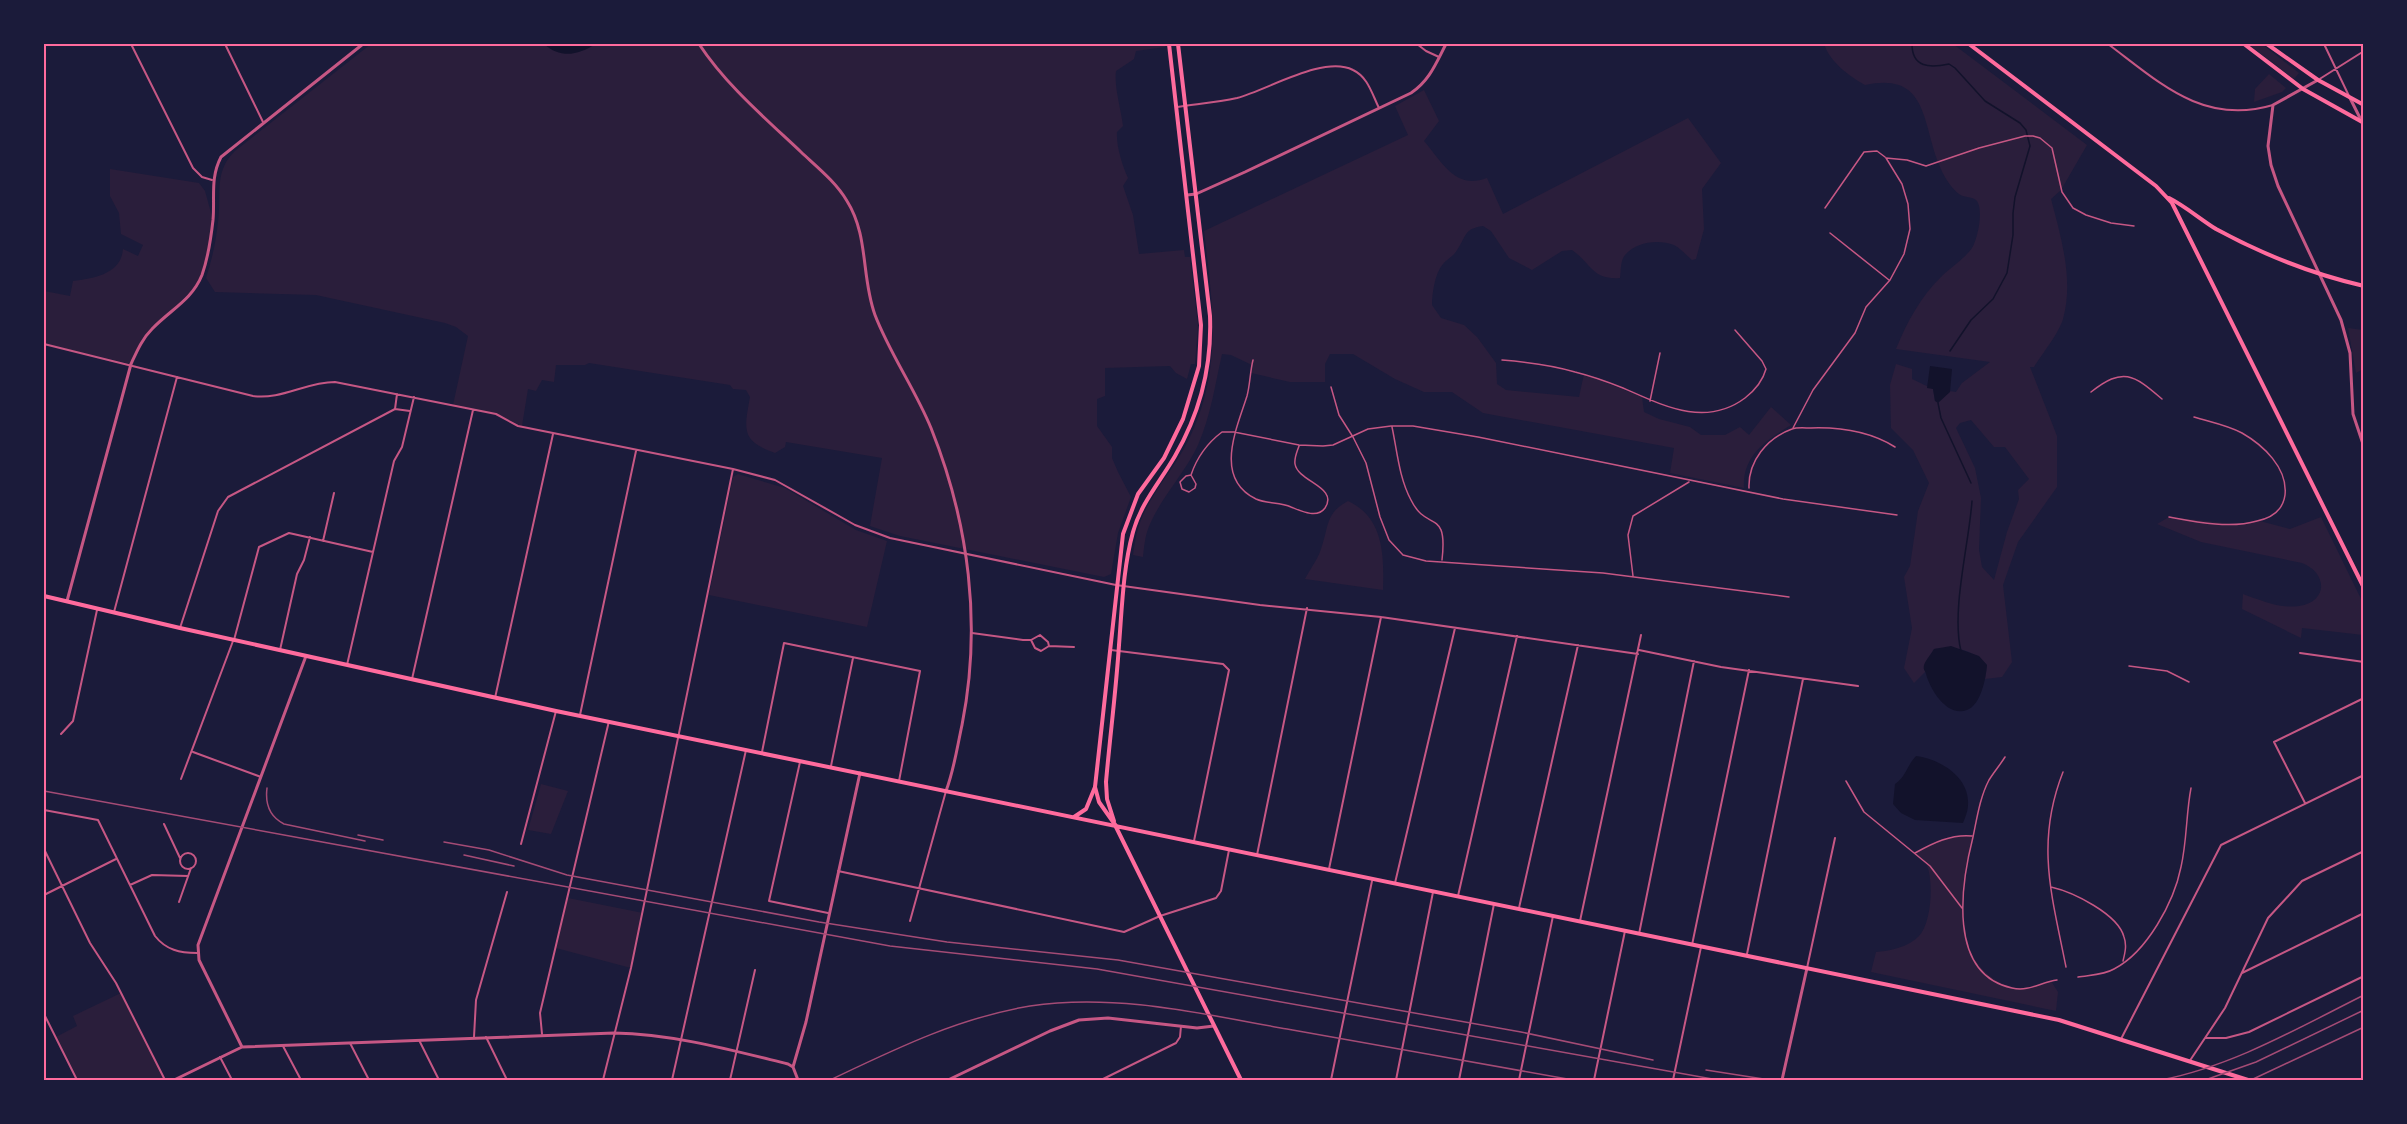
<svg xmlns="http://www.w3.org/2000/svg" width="2407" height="1124" viewBox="0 0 2407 1124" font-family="'DejaVu Sans',sans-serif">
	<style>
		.green { fill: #2a1e3b; fill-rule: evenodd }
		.water { fill: #12122b }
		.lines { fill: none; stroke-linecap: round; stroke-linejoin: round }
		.stream { stroke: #12122b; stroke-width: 1.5 }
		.service { stroke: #c65784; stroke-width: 1.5 }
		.minor { stroke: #c65784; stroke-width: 2 }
		.tertiary { stroke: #c65784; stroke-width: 3 }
		.secondary { stroke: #ff6b9d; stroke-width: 4 }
		.primary { stroke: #ff6b9d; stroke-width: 4 }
		.rail { stroke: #a44b75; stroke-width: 1.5 }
		.neatline { fill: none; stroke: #ff6b9d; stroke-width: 2 }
	</style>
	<rect width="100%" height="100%" fill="#1b1b3a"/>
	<path class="green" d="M371,44H1165V47L1136,51L1134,59L1116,71C1114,88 1121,108 1123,126L1117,132C1116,145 1122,165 1128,178L1123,186L1133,215L1139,254L1184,250L1185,257H1190L1198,325L1195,364H1191L1187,379L1176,373L1170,366L1105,368V396L1097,399V426L1112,447V458L1118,472L1131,497L1118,533L1111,574L1104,577L900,536L870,526L882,458L786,442L785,447L775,453C741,441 744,430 750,397L746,390L733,389L730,385L589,363L585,365H556L554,382L542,380L536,391L528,389L522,426L496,414L453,405L468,336L456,327L445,323L316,295L215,292L206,278C212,260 216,241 218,222C222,196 213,172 235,151Z
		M1824,44H1953L2087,145L2061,190L2051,199C2061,237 2074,280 2063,319C2059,333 2042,354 2034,367H2030L2057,436V487L2018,542L2003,585L2012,662L2002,677L1985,679L1987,665C1973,649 1953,646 1934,649L1924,666L1925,672L1914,683L1904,668L1912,628L1904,577L1910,566L1918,511L1929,483L1913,450L1891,428L1890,385L1896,364L1912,369V379L1933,389L1935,401L1949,391L1956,392L1962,383L1990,362L1896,349C1907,322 1921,296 1942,276C1950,268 1971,254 1974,244C1978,235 1984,208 1976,200C1971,196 1964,198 1959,194C1951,188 1942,174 1939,164C1922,123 1928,71 1865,85C1849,76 1830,62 1824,44ZM1971,420L1994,447H2005L2029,479L2018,490L2019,499L2007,532L1994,580L1982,567L1979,550L1981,498L1975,468L1956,428L1960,423Z
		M2248,44H2262L2299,73L2294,79Z
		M2269,74L2286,88L2282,92L2254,102L2255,89Z
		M1424,90L1439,121L1424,141C1443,163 1455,190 1487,178L1503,214L1688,118L1721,163L1702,189L1704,229L1696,259L1692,260C1686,255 1680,248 1674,245C1658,239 1636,242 1625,255C1620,261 1621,271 1620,278C1592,280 1592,264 1572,250L1562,251L1532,270L1509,258L1491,231L1483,226C1463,229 1467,236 1457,250C1454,256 1447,259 1443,264C1435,273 1432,293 1432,305L1441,318L1464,325L1477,337L1496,363L1497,384L1506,390L1579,397L1584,374L1642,397L1644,412L1659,419L1690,427L1701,435H1725L1740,427L1749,435L1771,407L1791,425C1767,440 1742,455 1744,488L1670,473L1674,448L1483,413L1452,392H1424L1395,379L1353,354H1330L1325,364V382H1290L1251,373L1252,365L1231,355L1222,354C1215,385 1211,415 1198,445C1184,475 1160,498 1148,529C1145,537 1144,548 1143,557L1133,555C1135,542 1137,528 1143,515C1155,489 1175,467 1188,441C1223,371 1213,306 1204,231L1408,135L1395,106Z
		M110,169L199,183L205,191L213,220L205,265L196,286L147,335L131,364L44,344V291L70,296L73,281C95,278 121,274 123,249L138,256L143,245L121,234L119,213L110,196Z
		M2348,328L2363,330V369L2356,373Z
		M738,474L785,488L856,530L887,541L867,627L709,595L733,477Z
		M1348,501C1384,518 1384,555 1383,590L1305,579C1310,569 1318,559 1321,549C1329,527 1325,513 1348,501Z
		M2169,517L2234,524L2260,521L2290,529L2321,517L2363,603V635L2302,628L2301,638L2242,609L2243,594C2260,600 2280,609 2299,606C2328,602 2328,573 2302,563L2201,542L2157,524Z
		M541,784L568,791L551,834L528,830Z
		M1954,836H1973C1961,881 1949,949 1994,979C2013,992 2030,989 2051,981L2058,992L2056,1011L1871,972L1876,952C1889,951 1909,947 1919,936C1932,922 1934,879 1926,863C1924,859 1918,856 1915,853L1931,844Z
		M568,898L643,913L631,968L556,948Z
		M121,993L165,1080H77L56,1037L77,1026L73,1016Z"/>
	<path class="water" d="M544,44H596C578,55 561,59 544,44Z
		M1930,366L1952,369L1950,392L1938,403L1935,401L1933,389L1927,388Z
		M1951,646L1979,656L1987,665C1986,678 1981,705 1967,710C1947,718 1930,689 1926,674C1925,669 1923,671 1924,665C1926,660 1931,654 1934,649Z
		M1916,756C1940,759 1970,777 1968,805C1968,811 1965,818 1963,823L1915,820L1901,813L1893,804L1895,784C1906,777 1907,765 1916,756Z"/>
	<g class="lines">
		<path class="stream" d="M1912,44C1912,68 1930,68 1949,64L1955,68L1985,101L2020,123L2026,130L2030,146L2015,197L2013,213V235L2007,273L1993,299L1971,320L1950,351
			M1938,403L1941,418L1971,483
			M1961,651C1951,611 1969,544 1972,501"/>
		<path class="service" d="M1825,208L1864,152L1877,151L1885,157
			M1830,233L1889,280
			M1253,360C1250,372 1250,385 1247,396C1237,428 1213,478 1256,499C1267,504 1280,502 1291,507C1301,511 1317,519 1325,508C1339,487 1298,482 1295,464C1294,458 1297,452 1299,446
			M1502,360C1527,362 1552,365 1575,372C1591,376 1608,382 1623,388C1662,405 1705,428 1745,398C1754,391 1763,380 1766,369L1762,361L1735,330
			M1331,387L1339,415L1353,437L1366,463L1380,517L1389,540L1403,555L1426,561L1603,573L1789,597
			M2091,392C2123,367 2133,374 2162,399
			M1650,401L1660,353
			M1392,427C1397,450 1399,478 1411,500C1427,533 1448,507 1442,560
			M1793,428L1813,390L1855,333L1866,307L1890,280L1904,254L1910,229L1908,204L1902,184L1886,158L1907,160L1926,166L1979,148L2025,136H2033L2040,138L2052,148L2062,192L2073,208L2086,215L2111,223L2134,226
			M1191,475L1186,476L1180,482L1182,489L1189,492L1195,488L1196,484L1191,475C1197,457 1206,444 1222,432H1234L1299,445L1323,446L1333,445L1368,429L1391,426H1413L1478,437L1783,499L1897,515
			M1749,488C1748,461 1767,438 1792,429C1797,427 1805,428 1811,428C1841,427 1869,431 1895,447
			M2169,517C2196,522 2230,529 2257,521C2271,518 2283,510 2285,495C2288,468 2263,445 2242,433C2227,425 2210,422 2194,417
			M1633,576L1628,535L1633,516L1689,482
			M2129,666L2167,671L2189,682
			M2005,757C2000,765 1994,772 1989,780C1980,797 1977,818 1973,837C1961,884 1947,974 2012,988C2029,992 2041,982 2057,980
			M2063,772C2035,843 2052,896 2066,967
			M1846,781L1864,812L1930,866L1962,908
			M1915,853C1933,843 1951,834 1972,836
			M2051,887C2073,892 2118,914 2124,937C2127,945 2125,953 2123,961
			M2078,977C2089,975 2104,975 2114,969C2147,952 2174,902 2181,867C2187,841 2186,814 2191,788"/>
		<path class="minor" d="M131,44L193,168L202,177L212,180
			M225,44L263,122
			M1417,44L1426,51L1439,57
			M2108,44C2159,82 2203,126 2273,105
			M2324,44L2349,96
			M2318,80L2364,51
			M1177,107C1197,104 1218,102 1237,98C1268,90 1323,55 1353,70C1368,77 1372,94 1379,108
			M44,344L253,396C281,400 306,382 335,382L496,414L518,426L733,469L775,480L855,525L890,538L1116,585L1260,605L1381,617L1638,654
			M395,409L397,394
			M323,541L334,493
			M114,612L177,377
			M180,628L218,511L228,497L395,409L410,411
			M972,633L1023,640H1031L1040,635L1048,642L1049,646L1041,651L1035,648L1031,640
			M234,640L259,547L289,533L373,552
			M1049,646L1074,647
			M280,650L297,574L304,560L310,537
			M1111,650L1223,664L1229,670L1194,841
			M1639,650L1721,667L1858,686
			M2300,653L2364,662
			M347,665L394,461L402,447L414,397
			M412,679L473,410
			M495,698L553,434
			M580,715L636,451
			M61,734L73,721L97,610
			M193,752L261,777
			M762,752L784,643L920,671L899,781
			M800,762L769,901L828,913
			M831,766L853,658
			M181,779L233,641
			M2305,803L2274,742L2364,698
			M44,810L98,820L155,936C166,950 180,953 197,953
			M164,824L180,858
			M521,844L556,711
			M44,849L90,943L116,983L165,1080
			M180 861a8 8 0 1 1 16 0a8 8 0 1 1-16 0Z
			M1257,855L1307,608
			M1329,869L1381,617
			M838,871L1124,932L1160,916L1216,898L1221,891L1229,850
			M1395,883L1455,628
			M130,885L152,875L188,876
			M44,895L116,859
			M1458,896L1517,636
			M179,902L191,868
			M1519,908L1578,645
			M910,921L946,791
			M1580,921L1641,635
			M1639,934L1694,661
			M1692,945L1749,670
			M1747,954L1803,679
			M1807,968L1835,838
			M2242,973L2364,913
			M44,1006L45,1016L77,1080
			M542,1034L540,1013L609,721
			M474,1037L476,1000L507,892
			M486,1037L507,1080
			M2206,1038H2226L2249,1032L2364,976
			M2121,1039L2221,845L2364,775
			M419,1040L439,1080
			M350,1043L369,1080
			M283,1046L301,1080
			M220,1057L232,1080
			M2189,1062L2225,1008L2268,918L2302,881L2364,851
			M603,1080L631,968L733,469
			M672,1080L746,750
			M730,1080L755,970
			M1101,1080L1176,1043L1180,1037L1181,1026
			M1331,1080L1372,881
			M1396,1080L1433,892
			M1459,1080L1494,904
			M1519,1080L1553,916
			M1594,1080L1625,931
			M1673,1080L1701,947"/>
		<path class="tertiary" d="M699,44C726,85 765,118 801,152C817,167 836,182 847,201C869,236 861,277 875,315C890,354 915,389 931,428C969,523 982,625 962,725C957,748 954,770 946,791
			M2318,80L2273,105L2268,146L2271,165L2278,186L2341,320L2350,353L2353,414L2364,447
			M2350,98L2364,126
			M1187,195L1196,194L1245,172L1411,93C1430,80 1436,63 1446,44
			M67,601L131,364C137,351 142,339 152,329C170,310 192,300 202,275C208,258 211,238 213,220C215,197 210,178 221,157L363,44
			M242,1047L199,960L198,945L306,656
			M793,1067L806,1022L860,773
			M174,1080L242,1047L614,1033C673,1034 731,1050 788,1064L793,1067L798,1080
			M948,1080L1050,1031L1079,1020L1108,1018L1197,1028L1214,1026
			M1782,1080L1807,968"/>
		<path class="secondary" d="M2244,44L2303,89L2364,123
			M2267,44L2318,80L2364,105
			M2169,198C2185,206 2200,219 2216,229C2262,254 2312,274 2364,286
			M1114,821L1107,799L1106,782C1110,736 1116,691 1119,645C1122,608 1123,568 1133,532C1141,503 1160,482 1175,456C1200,413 1212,366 1210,316L1178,44
			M1116,826L1099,802L1095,787L1123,534L1138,494L1164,458L1183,419L1199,366L1201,325L1169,44"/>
		<path class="primary" d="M1969,44L2156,186L2172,203L2364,588
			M44,596L180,628L556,711L2059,1020L2248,1080
			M1074,817L1086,809L1095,787
			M1116,827L1241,1080"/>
		<path class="rail" d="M267,788C265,804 270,817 284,824L365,841
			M44,791L890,946L1097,969L1718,1080
			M358,835L383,840
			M444,842L489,850L567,875L819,922L947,942L1118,960L1521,1032L1653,1060
			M464,855L514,866
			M1706,1070L1770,1080
			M830,1080C895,1049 958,1018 1030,1006C1116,993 1202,1014 1287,1029C1382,1046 1478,1063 1573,1080
			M2161,1080C2233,1066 2298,1028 2364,995
			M2205,1080L2256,1062L2364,1010
			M2251,1080L2364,1027"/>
	</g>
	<rect width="2407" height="1124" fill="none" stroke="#1b1b3a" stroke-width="90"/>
	<rect x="45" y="45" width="2317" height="1034" class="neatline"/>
</svg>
